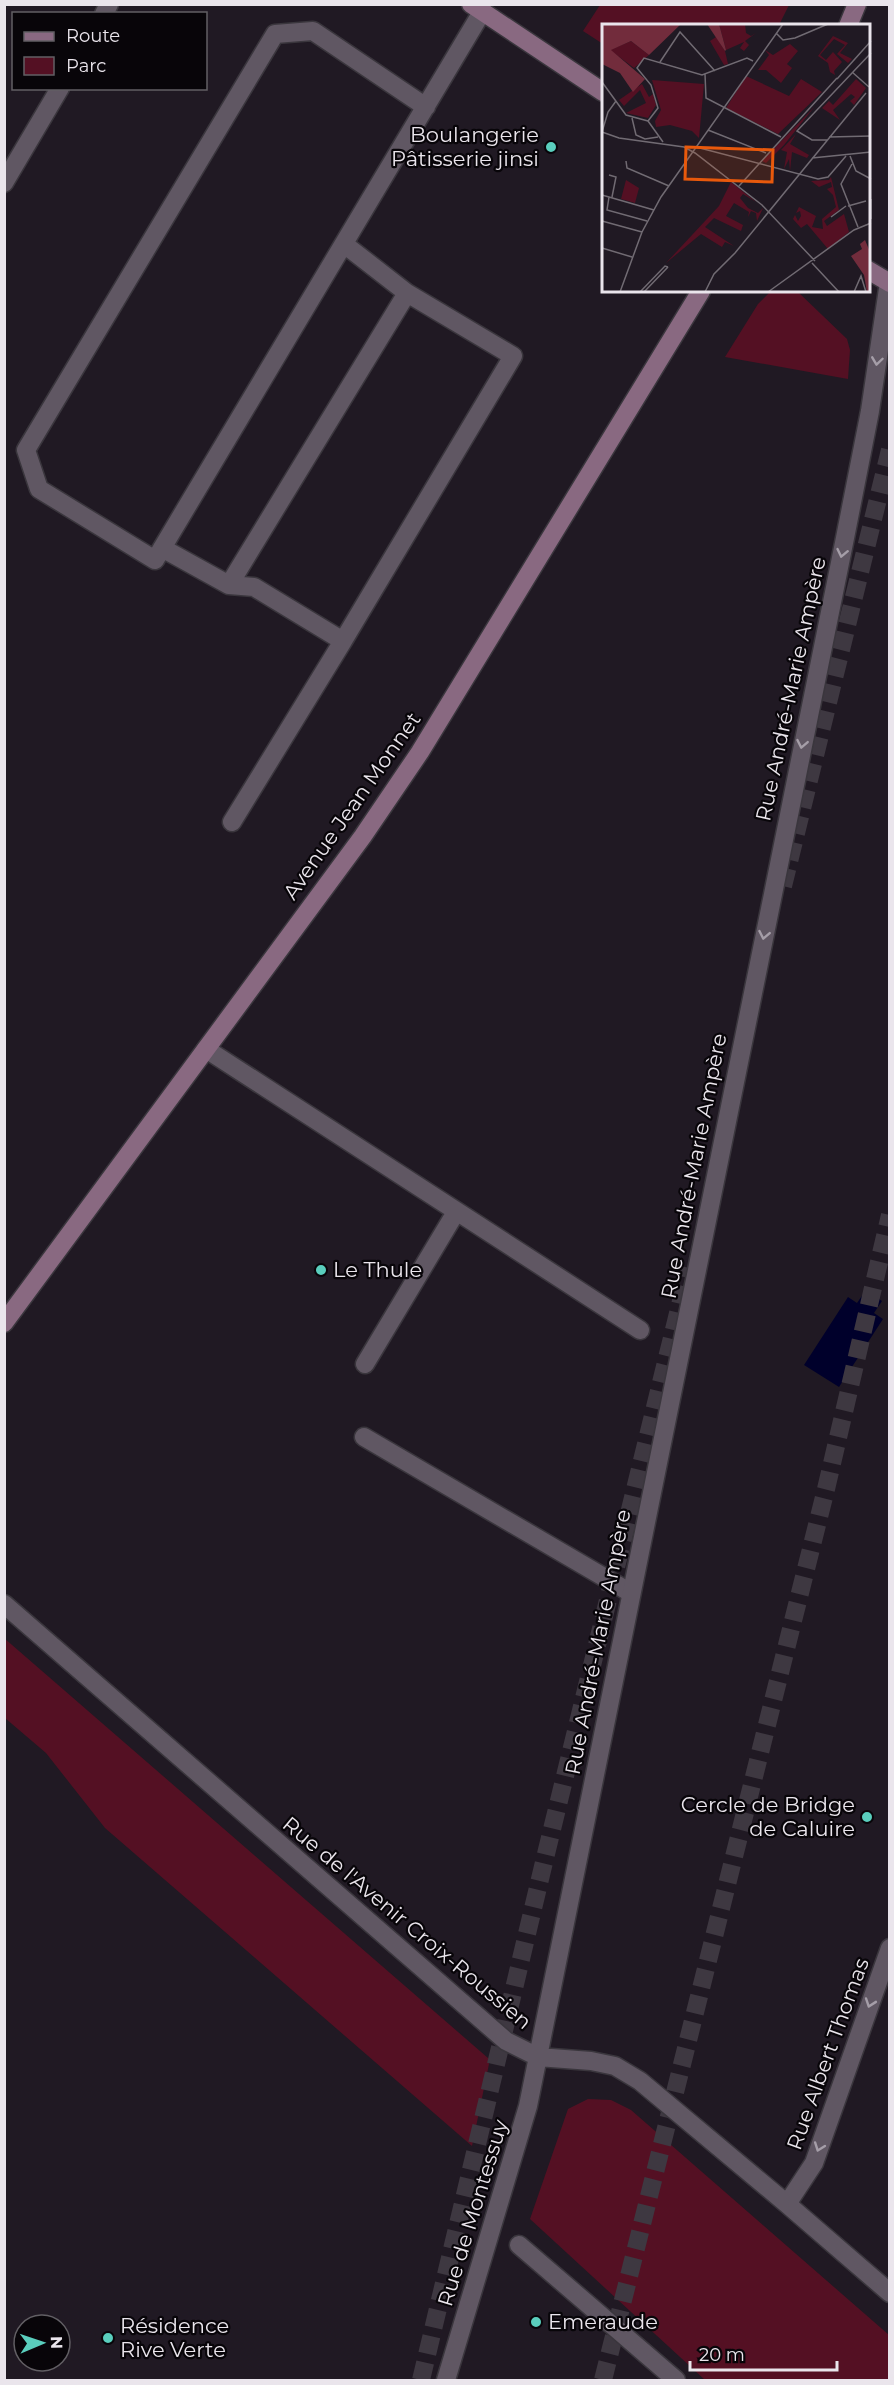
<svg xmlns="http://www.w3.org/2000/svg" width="894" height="2385" viewBox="0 0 894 2385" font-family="Montserrat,sans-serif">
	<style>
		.green { fill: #541023 }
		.water { fill: #00002b }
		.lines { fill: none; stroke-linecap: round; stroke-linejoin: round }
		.highway-tunnel { stroke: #3e3841; stroke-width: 18; stroke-dasharray: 18 9; stroke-linecap: butt }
		.lane-casing { stroke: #3a363d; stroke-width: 21 }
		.street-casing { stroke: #3a363d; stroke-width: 21 }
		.secondary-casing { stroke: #3a363d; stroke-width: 21 }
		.lane { stroke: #605763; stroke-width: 18 }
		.street { stroke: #605763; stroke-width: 18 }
		.secondary { stroke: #896981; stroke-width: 18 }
		.oneway { stroke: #a59ea8 }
		.poi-dot { fill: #5acebd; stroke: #080509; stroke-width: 2 }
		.labels { text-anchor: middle; stroke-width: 4.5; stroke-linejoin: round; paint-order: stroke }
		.poi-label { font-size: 21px; fill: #eae5ec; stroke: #080509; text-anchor: start }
		.street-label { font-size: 21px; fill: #eae5ec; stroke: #080509 }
		.inset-road { fill: none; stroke: #716b73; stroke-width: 1.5 }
		.view { fill: #e8590c; fill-opacity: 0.15; stroke: #e8590c; stroke-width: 3 }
		.inset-edge { fill: none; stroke: #eae5ec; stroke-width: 3 }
	</style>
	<rect width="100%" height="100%" fill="#201923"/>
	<path class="green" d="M600,5V4L789,5L779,25L603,26V44L583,31Z
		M771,291H797L847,339L850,350L848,379L725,357L758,304Z
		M4,1638L488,2058L489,2064L472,2146L105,1828L46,1753L5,1718Z
		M588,2099L611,2100L631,2110L889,2335V2380H705L530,2219L568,2109Z"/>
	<path class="water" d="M866,1290L882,1301L874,1313L883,1319L839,1387L804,1365L848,1297L857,1303Z"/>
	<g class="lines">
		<path class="highway-tunnel" d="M783,886L890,450
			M421,2380L545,1858L689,1268
			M603,2380L826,1489L890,1215"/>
		<g class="lane-casing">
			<path id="lane" d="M104,14L109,4
				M426,107L313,31L275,34L26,450L39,489L155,560L482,12
				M4,183L60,88
				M162,548L229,585L254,587L343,641L513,356L407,293L344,244
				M229,585L407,293
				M232,822L343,641
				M206,1049L640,1330
				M365,1364L456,1212
				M364,1437L631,1593"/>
		</g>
		<g class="street-casing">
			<path id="street" d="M4,1604L506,2041L538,2057L591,2061L615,2066L640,2081L787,2204L890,2293
				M787,2204L814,2163L890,1948
				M519,2245L676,2380
				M446,2380L528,2106L845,538L870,411L889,282"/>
		</g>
		<g class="secondary-casing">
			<path id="secondary" d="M471,4L603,92
				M848,26L857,4
				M868,270L890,283
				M4,1323L363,836L420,752L701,291"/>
		</g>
		<use href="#lane" class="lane"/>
		<use href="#street" class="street"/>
		<use href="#secondary" class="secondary"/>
	</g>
	<defs><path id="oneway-chevron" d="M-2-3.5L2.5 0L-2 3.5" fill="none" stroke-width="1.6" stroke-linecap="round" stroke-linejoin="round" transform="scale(1.5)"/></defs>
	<g class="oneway">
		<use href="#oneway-chevron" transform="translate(877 361) rotate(98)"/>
		<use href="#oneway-chevron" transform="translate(842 553) rotate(102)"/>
		<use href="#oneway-chevron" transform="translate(802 744) rotate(101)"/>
		<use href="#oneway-chevron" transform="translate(764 935) rotate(101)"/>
		<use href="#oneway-chevron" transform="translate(870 2003) rotate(109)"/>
		<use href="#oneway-chevron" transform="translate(819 2147) rotate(110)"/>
	</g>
	<g class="poi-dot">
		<circle cx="551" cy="147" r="6"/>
		<circle cx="321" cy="1270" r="6"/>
		<circle cx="867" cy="1817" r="6"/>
		<circle cx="536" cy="2322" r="6"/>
		<circle cx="108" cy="2338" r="6"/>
	</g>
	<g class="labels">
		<g class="poi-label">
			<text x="539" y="142" text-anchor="end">Boulangerie<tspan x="539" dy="24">Pâtisserie jinsi</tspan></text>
			<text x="333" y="1277">Le Thule</text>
			<text x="855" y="1812" text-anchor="end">Cercle de Bridge<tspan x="855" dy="24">de Caluire</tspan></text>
			<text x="548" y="2329">Emeraude</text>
			<text x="120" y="2333">Résidence<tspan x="120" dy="24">Rive Verte</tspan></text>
		</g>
		<g class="street-label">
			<text transform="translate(791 689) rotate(-78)" y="7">Rue André-Marie Ampère</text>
			<text transform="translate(352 806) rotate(-55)" y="7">Avenue Jean Monnet</text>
			<text transform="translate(694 1166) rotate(-79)" y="7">Rue André-Marie Ampère</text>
			<text transform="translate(598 1642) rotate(-79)" y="7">Rue André-Marie Ampère</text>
			<text transform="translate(407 1923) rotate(40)" y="7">Rue de l'Avenir Croix-Roussien</text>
			<text transform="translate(828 2054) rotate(-70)" y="7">Rue Albert Thomas</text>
			<text transform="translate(473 2213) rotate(-73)" y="7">Rue de Montessuy</text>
		</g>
	</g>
	<g transform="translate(602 24)">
		<rect width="268" height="268" fill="#201923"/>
		<path d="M117,0H143L144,9L149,12L154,9L143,17L147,21L142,27L138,24L142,18L124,26ZM231,12L246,19L238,29L250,35L246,39L235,30L243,21L232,15L218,31L224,36L231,28L240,38L232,47L233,51L228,48L226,39L216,32ZM114,13L123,27L126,40L122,41L108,17ZM29,17L47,31L32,44L8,26ZM188,20L196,27L185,40L190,44L179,59L164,46H156L167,31L163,26L171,31ZM144,52L187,72L199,55L220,68L176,110L124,84ZM254,55L264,64L252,81L248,77L253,73L249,70L231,86L238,96L220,84L227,77L231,81ZM50,56L102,60L97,114L90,107L68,101L54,103L53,97L59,86ZM40,60L47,73L51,70L54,81L46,94L24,89L44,79L38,66L22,82L17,76ZM213,82L182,121L164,139L160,137ZM194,110L188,120L207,131L205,134L190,128L188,147L187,135L182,145L185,128L179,126ZM229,153L237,186L222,197L225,202L242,190L247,208L226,225L205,200L199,204L191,195L193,191L196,197L199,192L198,187L194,189L197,183L214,192L210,203L221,205L220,195L234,183L231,171L225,165L230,163L229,158L217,163L209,157L227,156ZM24,156L37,164L33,179L19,175ZM129,158L154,178L141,170L138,174L146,184L156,189L161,184L155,197L154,189L149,187L146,193L147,188L132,179L124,192L141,201L139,207L112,194L103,203L132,222L123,218L120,223L99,210L64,239L117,182Z" fill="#541023"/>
		<path d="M1,0H79L47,31L29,17L9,26L43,55L31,68L18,49L0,40ZM105,0H117L124,26L123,27ZM263,216L268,228V268H265L262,251L249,232L260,225L258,220Z" fill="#722c3c"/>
		<path class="inset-road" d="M174,9L181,16L193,14L226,0M58,38L78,8L113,47M250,48L267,63M103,50L104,74L179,113M235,55L269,17M0,58L24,91L46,97M30,94L34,111L43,115L56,113M46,97L56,84L49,61L35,44L42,34L100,51L145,34L151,37M46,97L61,118M106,106L164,129M0,108L17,114L82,123L93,129L160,181L213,237M0,108L6,88L14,77M227,113L269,112M225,116H210L195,107L269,29M94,123L216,155L226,153L244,132M248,132L254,147L269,155M210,134L269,128M24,137L25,144L67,162M250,140L239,160L256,203M7,151L14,153L10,173M137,162L235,54M0,171L52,186M7,173L5,186L45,197M269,175V195M246,182L264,177M229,193L244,182M0,197L40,208M0,224L30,233M210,239L237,268M18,268L40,208L59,173L181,0M38,268L63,242L66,243M42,268L66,243M103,268L112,250L133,229L264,69M166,268L252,206L269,199M252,268L259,252L264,268"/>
		<path class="view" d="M84,123L171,126L170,158L83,155Z"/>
		<rect width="268" height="268" class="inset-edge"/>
	</g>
	<rect width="894" height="2385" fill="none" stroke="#eae5ec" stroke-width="12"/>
	<rect x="12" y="12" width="195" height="78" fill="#080509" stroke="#625f64" stroke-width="1.5"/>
	<rect x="24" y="32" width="30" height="9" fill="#896981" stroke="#625f64" stroke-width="1.5"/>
	<text x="66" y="42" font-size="18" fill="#eae5ec">Route</text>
	<rect x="24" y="57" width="30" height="18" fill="#541023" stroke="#625f64" stroke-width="1.5"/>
	<text x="66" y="72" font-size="18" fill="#eae5ec">Parc</text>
	<g transform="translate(42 2343) rotate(88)"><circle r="28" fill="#080509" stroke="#625f64" stroke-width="1.5"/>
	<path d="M0-4.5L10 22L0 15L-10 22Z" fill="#5acebd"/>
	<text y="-9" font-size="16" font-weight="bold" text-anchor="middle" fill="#eae5ec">N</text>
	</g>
	<path d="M690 2361v9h147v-9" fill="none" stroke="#eae5ec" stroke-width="3"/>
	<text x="699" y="2361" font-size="18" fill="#eae5ec" stroke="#080509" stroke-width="4.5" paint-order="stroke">20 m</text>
</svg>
